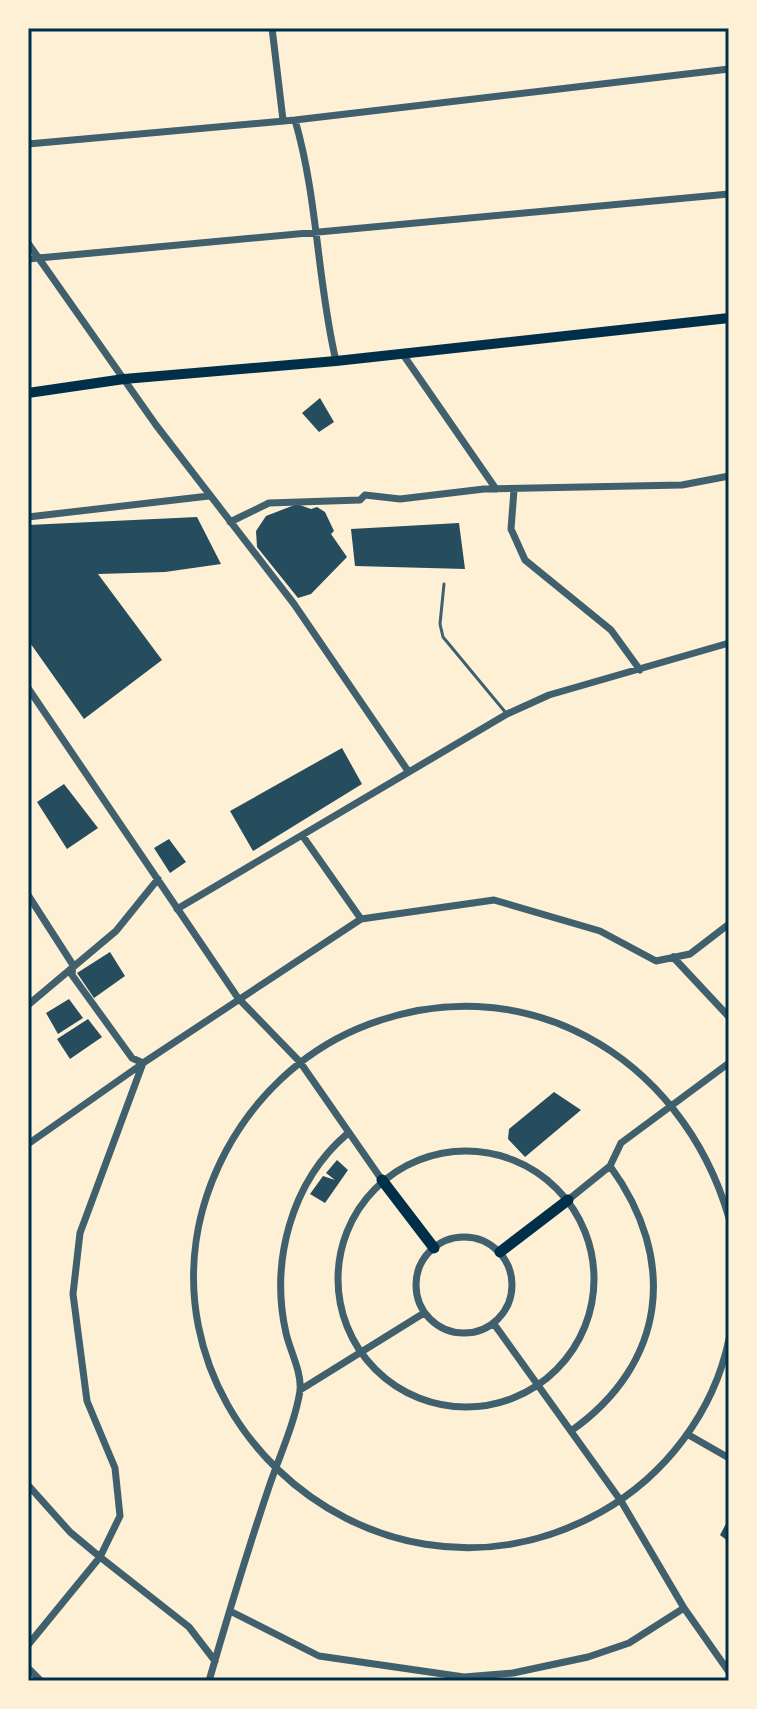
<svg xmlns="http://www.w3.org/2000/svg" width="757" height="1709" viewBox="0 0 757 1709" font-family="Arial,sans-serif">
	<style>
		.building { fill: #264d5e }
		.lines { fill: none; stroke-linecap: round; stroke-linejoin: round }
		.service { stroke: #3f606c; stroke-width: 3 }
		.minor { stroke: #3f606c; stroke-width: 7 }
		.secondary { stroke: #003049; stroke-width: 10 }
		.primary { stroke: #003049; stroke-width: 11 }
		.neatline { fill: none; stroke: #003049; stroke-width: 3 }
	</style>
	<rect width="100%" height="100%" fill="#fdf0d5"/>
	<path class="building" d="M320,398L334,422L319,432L302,413Z
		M297,504L311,509L317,507L325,512L334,531L331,534L347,557L311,594L298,598L257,547L256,531L266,516Z
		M197,517L221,564L165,572L98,574L162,660L84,719L28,640V525Z
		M459,523L465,569L355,566L351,529Z
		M342,748L362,784L253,851L230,811Z
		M64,784L98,828L67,849L37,802Z
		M169,839L186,862L170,873L154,848Z
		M110,952L125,976L94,998L77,973Z
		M69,999L83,1018L58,1034L46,1013Z
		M88,1019L102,1037L70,1059L57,1039Z
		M554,1092L581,1110L525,1157L508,1139L509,1129Z
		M337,1160L348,1170L325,1203L310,1194L323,1176L335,1180L326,1173Z
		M729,1518V1542L720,1535Z"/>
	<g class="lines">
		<path class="service" d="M444,584L440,624L443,637L506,713"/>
		<path class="minor" d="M272,28L283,120
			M295,120C318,199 317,281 336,361
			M28,144L295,120L729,69
			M28,243L156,425L294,604L408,771
			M28,259L729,194
			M402,353L496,489
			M514,490L511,529L525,560L611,630L640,670
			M28,517L209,496
			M230,522L269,503L360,500L365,495L400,499L484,489L682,485L729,476
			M28,688L238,998L300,1062L382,1180
			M302,835L361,919
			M28,895L73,965L72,975L132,1058L143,1063
			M177,909L507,714L549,695L729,643
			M673,957L729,1017
			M28,1005L116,931L158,879
			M28,1144L142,1064
			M338 1279a128 128 0 1 1 256 0a128 128 0 1 1-256 0Z
			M568,1200L610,1166L621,1143L729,1063
			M729,1218C682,1055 520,960 357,1029C301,1053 255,1097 226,1151C100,1389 366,1643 601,1512C665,1476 714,1412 729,1339
			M416 1285a48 48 0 1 1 96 0a48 48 0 1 1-96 0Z
			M494,1324L621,1501L684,1608L729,1672
			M300,1390L424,1313
			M571,1431C667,1363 678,1259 610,1166
			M687,1434L729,1458
			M28,1485L70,1532L100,1557L120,1516L115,1468L87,1401L73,1294L80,1233L143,1063L361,919L494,900L600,931L656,961L690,954L729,924
			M230,1611L319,1656L464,1677L513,1673L588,1657L629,1643L684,1608
			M28,1645L100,1557L189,1627L215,1661
			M28,1668L41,1681
			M209,1681C228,1615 248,1549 270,1484C280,1455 295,1422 300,1391C302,1372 290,1351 286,1333C270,1262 291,1182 347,1134"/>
		<path class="secondary" d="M28,393L124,379L336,361L729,318"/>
		<path class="primary" d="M382,1180L434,1248
			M500,1252L568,1200"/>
	</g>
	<rect width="757" height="1709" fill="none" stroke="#fdf0d5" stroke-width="60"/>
	<rect x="30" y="30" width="697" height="1649" class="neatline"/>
</svg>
